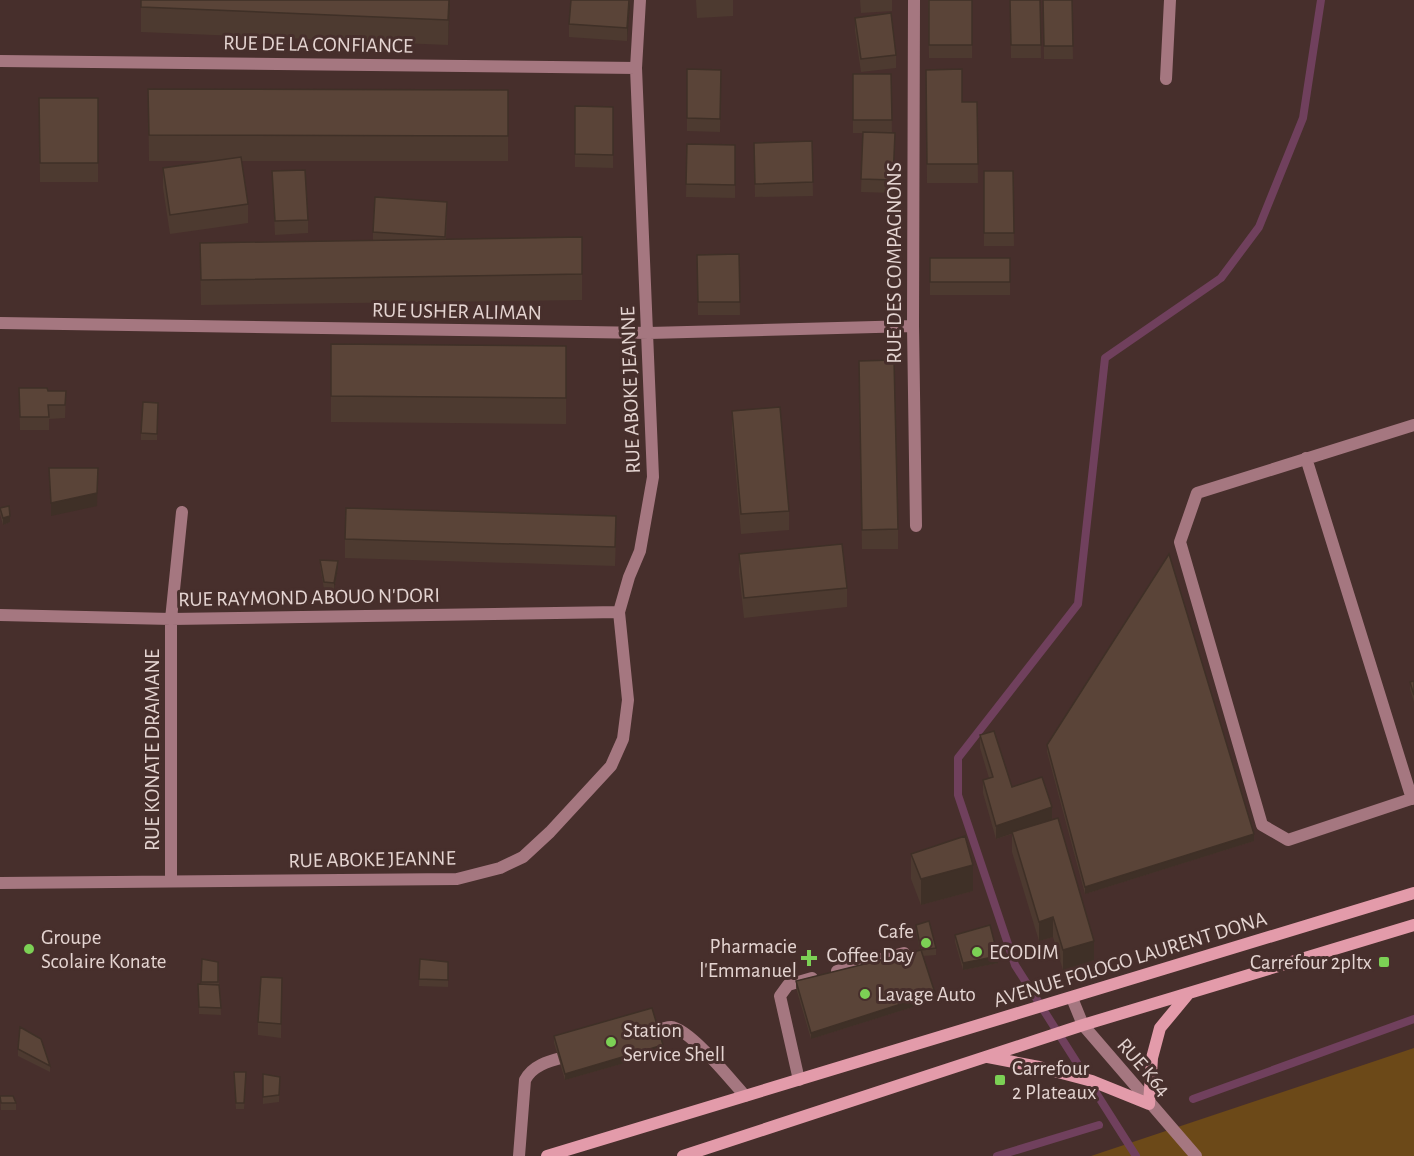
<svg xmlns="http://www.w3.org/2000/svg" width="1414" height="1156" viewBox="0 0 1414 1156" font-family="'Alegreya Sans',sans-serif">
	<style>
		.green { fill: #6c4918 }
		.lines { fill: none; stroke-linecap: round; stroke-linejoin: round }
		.stream { stroke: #70405d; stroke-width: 8 }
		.service { stroke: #a57780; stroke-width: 12 }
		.minor { stroke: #a57780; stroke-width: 12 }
		.tertiary { stroke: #a57780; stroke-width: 12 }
		.secondary { stroke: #e39baa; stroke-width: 12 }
		.wall { fill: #4d3a30 }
		.shaded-wall { fill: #3f3027 }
		.building { fill: #5a4438; stroke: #3f3027; stroke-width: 1.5 }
		.poi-dot { fill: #7cd155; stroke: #472f2c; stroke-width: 2 }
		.labels { text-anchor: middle; stroke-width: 6; stroke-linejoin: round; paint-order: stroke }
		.street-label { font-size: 21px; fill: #e4d4d1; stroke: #472f2c }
		.poi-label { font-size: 21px; fill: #e4d4d1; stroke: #472f2c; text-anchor: start }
	</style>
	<rect width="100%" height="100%" fill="#472f2c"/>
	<path class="green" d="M1414,1048V1156H1091Z"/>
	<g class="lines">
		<path class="stream" d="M1193,1099L1414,1019
			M997,1156L1099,1125
			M1136,1156L1015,965L958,795V758L1078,604L1105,358L1221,278L1259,227L1303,118L1321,0"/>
		<path class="service" d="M1414,425L1197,493L1180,542L1262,825L1288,840L1414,798
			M1306,458L1412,799
			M837,971L904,953
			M644,1035C652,1033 663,1027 671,1027C689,1028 732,1081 745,1096
			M799,1080L780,996L788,985L812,978
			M519,1156L525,1080C534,1062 556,1060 575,1054"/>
		<path class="minor" d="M914,0L913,326L916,526
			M0,61L636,68
			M1166,79L1170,0
			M0,323L649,333L913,326
			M0,615L171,619L619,612
			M171,880V619L182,512
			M0,883L457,879L500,868L523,857L550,832L611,766L623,739L628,700L619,612L629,577L640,551L653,477L636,68L640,0"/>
		<path class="tertiary" d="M1072,998L1083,1025L1196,1156"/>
		<path class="secondary" d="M988,1057L1039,1067L1092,1081L1149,1104L1152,1058L1160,1028L1189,993
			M547,1156L1414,893
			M683,1156L1083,1025L1414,925"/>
	</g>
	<path class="wall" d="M141,0H450L448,45L141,32Z
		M630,0L627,41L569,37V24Z
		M696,0H733V16L697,18Z
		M860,0H892V11L861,13Z
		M928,0H972V58H929Z
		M1010,0H1040L1041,58H1011Z
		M1043,0H1072L1073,59H1044Z
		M855,18L896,55V68L861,72L855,31Z
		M687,69L721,70L720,132L687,131Z
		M926,70L962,102H977L978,183H927Z
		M853,74H891L892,133H895L893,193L861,192L863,133H853Z
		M148,89L508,90V161H241L248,204V223L170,234L163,188V168L215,161H149Z
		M39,98H98V182H40Z
		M575,106L613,107V168L575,167Z
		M812,141L813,196L755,197L754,143Z
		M687,144L735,145V198L686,197Z
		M272,171L308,220V233L275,235Z
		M984,171H1013L1014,246H984Z
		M447,215L446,239L582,237V300L201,305L200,243L373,240V232Z
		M739,254L740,315H698L697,255Z
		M930,258H1010V295H930Z
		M331,344L566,346V424L331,422Z
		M859,380L898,529V549H862Z
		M19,388L48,391H66L65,418L49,419V430H20Z
		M158,403L157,440H141V433Z
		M732,411L789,511V530L741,534L732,430Z
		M0,508L10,522L3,525L0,514Z
		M616,536L615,566L345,558V539Z
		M739,554L847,588V607L744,618L739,573Z
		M320,560L338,568L334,590L324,589L320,566Z
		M1414,681V702L1410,689V682Z
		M980,735L1012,787L1052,820L1094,960L1063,970L1053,937L1039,941L1012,852V834L996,839L983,793V780L989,778L980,748Z
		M1047,745L1254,841L1085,894L1047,752Z
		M911,854L973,891L921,905L911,879Z
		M916,925L936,948V955L923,956L935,1000L811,1039L796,988V981L920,950L916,932Z
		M955,935L998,963L963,970L955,942Z
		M202,959L218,962L221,1015L199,1014L198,984H201Z
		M420,959L448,962V987L419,986Z
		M282,978L281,1038L258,1035V1022Z
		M554,1036L663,1052L565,1080L554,1043Z
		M18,1049L50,1066V1072L18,1056Z
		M263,1074L280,1077L279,1102L263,1104Z
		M234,1079H246L244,1109H236Z
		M0,1096L16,1103V1110H1Z"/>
	<path class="shaded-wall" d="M449,0H450V5L448,45Z
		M629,0L630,7L627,41V28Z
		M98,468L97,506L51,516V503Z
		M10,516V522L3,525V518Z
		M338,561V568L334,590V583Z
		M1052,807V820L996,839V826Z
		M1254,834V841L1085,894V887Z
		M973,865V891L921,905V879Z
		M1053,917V937L1039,941V922Z
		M1094,941V960L1063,970V950Z
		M998,956V963L963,970V963Z
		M935,993V1000L811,1039V1033Z
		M663,1045V1052L565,1080V1074Z"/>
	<path class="building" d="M141,0H449L448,20L141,7Z
		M571,0H629L627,28L569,24Z
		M929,0H972V45H929Z
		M1010,0H1040L1041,45H1011Z
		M1043,0H1072L1073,46H1044Z
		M891,13L896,55L861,59L855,18Z
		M687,69L721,70L720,119L687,118Z
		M962,69V102H977L978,164H927L926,70Z
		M853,74H891L892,120H853Z
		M148,89L508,90V136L149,135Z
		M39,98H98V163H40Z
		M575,106L613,107V155L575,154Z
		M863,132L895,133L893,180L861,179Z
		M812,141L813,182L755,184L754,143Z
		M687,144L735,145V185L686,184Z
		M241,157L248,204L170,215L163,168Z
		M305,170L308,220L275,221L272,171Z
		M984,171H1013L1014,233H984Z
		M375,197L447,202L445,237L373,232Z
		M582,237V274L201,280L200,243Z
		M739,254L740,302H698L697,255Z
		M930,258H1010V282H930Z
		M331,344L566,346V398L331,396Z
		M894,360L898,529L862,530L859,361Z
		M19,388H47L48,391H66L65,405H48L49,417H20Z
		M143,402L158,403L157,434L141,433Z
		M780,407L789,511L741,514L732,411Z
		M49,468H98L97,493L51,503Z
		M9,506L10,516L3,518L0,508Z
		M346,508L616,516L615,547L345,539Z
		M842,544L847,588L744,598L739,554Z
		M1169,554L1254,834L1085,887L1047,745Z
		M320,560L338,561L334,583L324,582Z
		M1414,681V695L1410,682Z
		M994,731L1012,787L1042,777L1052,807L996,826L983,780L993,777L980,735Z
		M1058,818L1094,941L1063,950L1053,917L1039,922L1012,832Z
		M965,836L973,865L921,879L911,854Z
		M929,921L936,948L921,950L916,925Z
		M990,925L998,956L963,963L955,935Z
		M921,950L935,993L811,1033L796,981Z
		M202,959L218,962V982H201Z
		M420,959L448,962V980L419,979Z
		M261,977L282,978L281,1024L258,1022Z
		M198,984L219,985L221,1008L199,1007Z
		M652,1008L663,1045L565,1074L554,1036Z
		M20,1027L41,1039L50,1066L18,1049Z
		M234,1072H246L244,1103H236Z
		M263,1074L280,1077L279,1095L263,1097Z
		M0,1096H13L16,1103H1Z"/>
	<g class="poi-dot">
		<circle cx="926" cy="943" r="6"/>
		<circle cx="29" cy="949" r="6"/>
		<circle cx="977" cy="952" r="6"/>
		<path d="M806 949h6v6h6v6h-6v6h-6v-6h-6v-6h6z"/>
		<rect x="1378" y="956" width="12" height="12" rx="3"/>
		<circle cx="865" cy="994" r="6"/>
		<circle cx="611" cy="1042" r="6"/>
		<rect x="994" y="1074" width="12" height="12" rx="3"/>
	</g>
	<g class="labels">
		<g class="street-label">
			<text transform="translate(318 44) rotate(1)" y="7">RUE DE LA CONFIANCE</text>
			<text transform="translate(894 263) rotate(-90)" y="7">RUE DES COMPAGNONS</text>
			<text transform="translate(457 311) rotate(1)" y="7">RUE USHER ALIMAN</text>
			<text transform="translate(630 390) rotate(-92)" y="7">RUE ABOKE JEANNE</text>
			<text transform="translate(309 597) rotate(-1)" y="7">RUE RAYMOND ABOUO N'DORI</text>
			<text transform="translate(152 750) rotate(-90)" y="7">RUE KONATE DRAMANE</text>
			<text transform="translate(372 859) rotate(-1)" y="7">RUE ABOKE JEANNE</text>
			<text transform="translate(1130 959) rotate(-17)" y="7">AVENUE FOLOGO LAURENT DONA</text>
			<text transform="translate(1144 1067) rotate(49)" y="7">RUE K64</text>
		</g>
		<g class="poi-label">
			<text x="914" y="938" text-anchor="end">Cafe<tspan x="914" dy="24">Coffee Day</tspan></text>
			<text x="41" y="944">Groupe<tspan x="41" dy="24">Scolaire Konate</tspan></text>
			<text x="797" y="953" text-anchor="end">Pharmacie<tspan x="797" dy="24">l'Emmanuel</tspan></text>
			<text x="989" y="959">ECODIM</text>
			<text x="1372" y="969" text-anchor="end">Carrefour 2pltx</text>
			<text x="877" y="1001">Lavage Auto</text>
			<text x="623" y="1037">Station<tspan x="623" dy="24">Service Shell</tspan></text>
			<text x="1012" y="1075">Carrefour<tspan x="1012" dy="24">2 Plateaux</tspan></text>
		</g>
	</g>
</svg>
